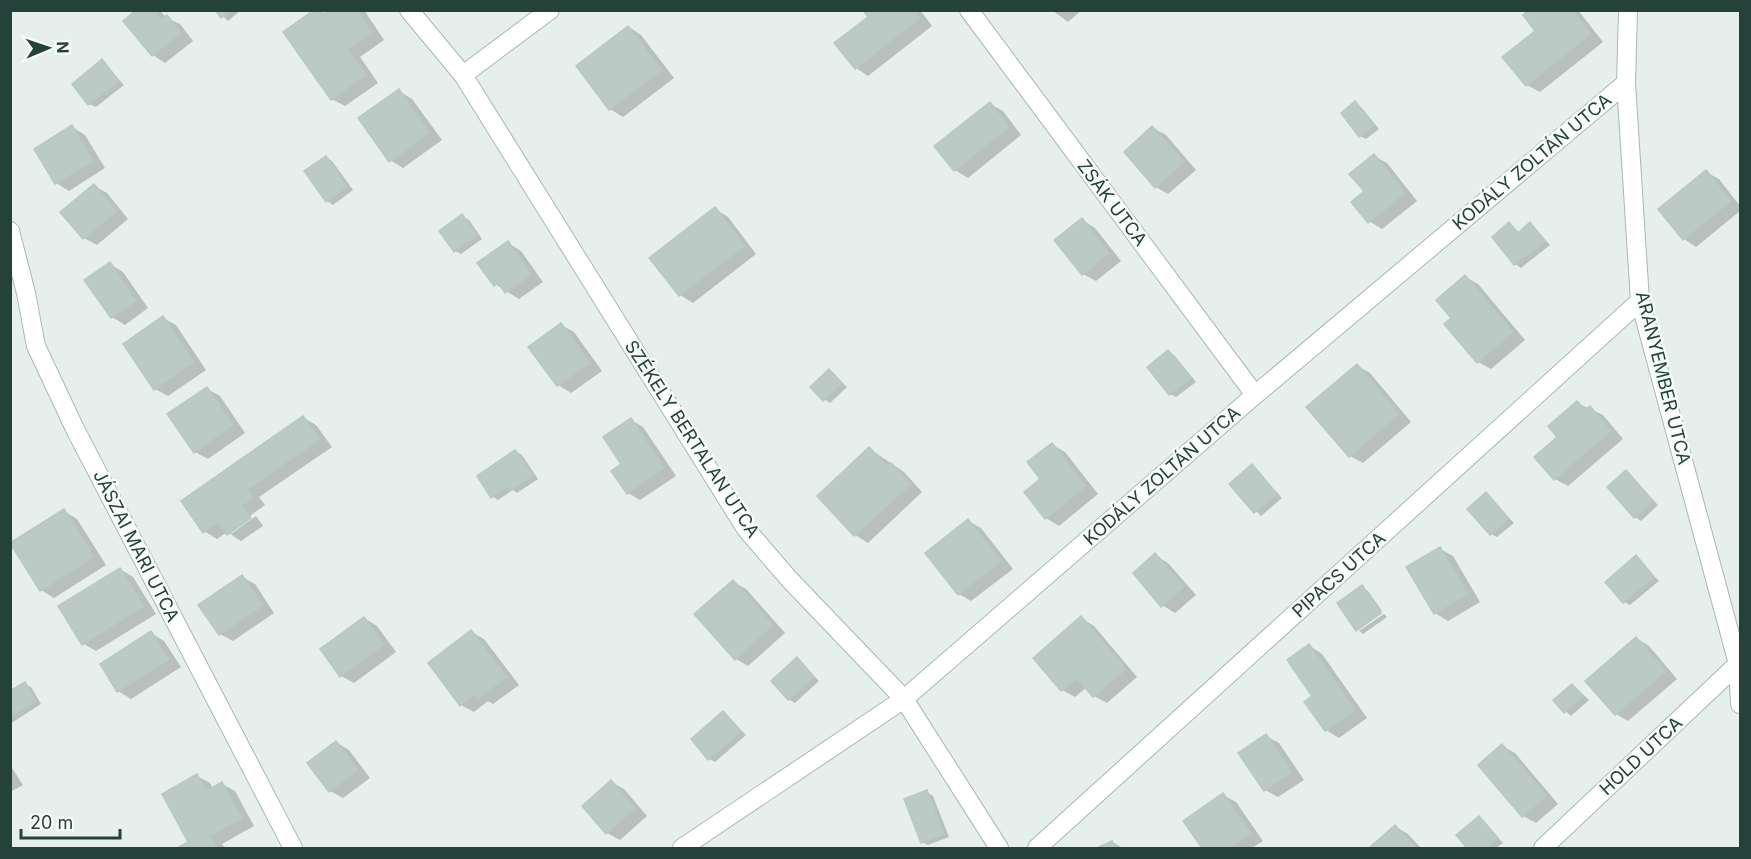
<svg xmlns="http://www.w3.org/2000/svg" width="1751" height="859" viewBox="0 0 1751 859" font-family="Inter,sans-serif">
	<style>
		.shadow { fill: #0003 }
		.building { fill: #bbcac4; stroke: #b8c9c2; stroke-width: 1.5 }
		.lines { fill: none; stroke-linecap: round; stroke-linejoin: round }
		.minor-casing { stroke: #a8b8b2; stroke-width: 20 }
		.minor { stroke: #fff; stroke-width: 18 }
		.labels { text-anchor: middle; stroke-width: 5; stroke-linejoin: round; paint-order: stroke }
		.street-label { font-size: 18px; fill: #24423a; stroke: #f7fbf9 }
	</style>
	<rect width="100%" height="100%" fill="#e6efeb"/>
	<path class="shadow" d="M138,10H160L166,18L180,24L193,41L165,63L153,55Z
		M217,10H241L228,21Z
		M320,10L327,15L332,10H364L384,40L360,57L378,83L345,106L332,99Z
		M865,10H920L932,26L868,76L856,68L870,17Z
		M1052,10H1082L1068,22Z
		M1532,10H1578L1603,42L1540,92L1527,85L1537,31Z
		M629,27L641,35L674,78L623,117L610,109L578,67Z
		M102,61L124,85L96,107L89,104Z
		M399,91L412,99L442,140L403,168L390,160Z
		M1355,103L1361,107L1379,129L1366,139L1360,136Z
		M990,104L1003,111L1021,135L968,178L955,170L936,146Z
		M72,127L85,135L105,168L69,191L56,183L36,150Z
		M1153,128L1166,135L1196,170L1168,194L1156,187Z
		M1374,156L1387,163L1417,201L1382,229L1369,221L1366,192Z
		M326,157L332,161L353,190L333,205L327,201Z
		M1706,172L1719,179L1740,206V211L1696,247L1684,239Z
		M94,186L107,193L128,219L97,245L84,238Z
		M715,209L728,217L756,254L693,303L680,295Z
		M462,216L469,220L482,239L461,254L455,251Z
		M1082,220L1095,228L1121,261L1096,281L1083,274Z
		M1509,224L1520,233L1531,224L1550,245L1521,268L1515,264Z
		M508,243L521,251L543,282L519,299L495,284Z
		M110,264L123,272L148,308L125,325L112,317Z
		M1465,277L1478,284L1525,340L1491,369L1478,362L1453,318Z
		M163,318L176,325L206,370L168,396L155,389Z
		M561,325L574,332L602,371L571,393L558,385Z
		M1168,352L1174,355L1196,382L1176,397L1170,394Z
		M1357,366L1370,373L1411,422L1363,463L1350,456Z
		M829,371L847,387L830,403L824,399Z
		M207,389L220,396L245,433L208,459L195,452Z
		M1577,403L1603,415L1623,439L1568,486L1555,479L1559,437Z
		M304,418L316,425L332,447L259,497L265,505L231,530V534L256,516L263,526L241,541L227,532L217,539L204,531Z
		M631,420L643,427L676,476L640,500L628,493L623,465Z
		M1052,445L1065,452L1098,494L1059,526L1046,518L1042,479Z
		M870,449L904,472L922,492L868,543L855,535L819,496Z
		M515,451L522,455L538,479L517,493L513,490L498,500L492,496L479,476Z
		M1252,466L1282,498L1261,516L1231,484Z
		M1627,472L1658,505L1641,521L1635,517Z
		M1486,494L1514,523L1497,537L1491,534Z
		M64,511L77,519L106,565L54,598L41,590Z
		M968,521L981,528L1013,569L971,601L959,594Z
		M1440,549L1453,556L1480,602L1448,621L1435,613Z
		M1155,555L1168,563L1196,595L1175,613L1162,605Z
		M1636,557L1659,581L1630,605L1624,602Z
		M120,569L133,577L156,614L96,651L84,644Z
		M242,577L255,584L274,613L233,641L220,634Z
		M733,582L746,589L785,633L748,666L736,659Z
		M1362,587L1368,591L1382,611L1357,630L1339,603Z
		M1384,614L1387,617L1363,634L1359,631Z
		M364,618L377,626L396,652L354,683L341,676Z
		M1081,618L1094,626L1137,677L1107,703L1094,696L1087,687L1075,697L1062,690Z
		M471,632L484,639L519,685L493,704L488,701L474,712L461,705Z
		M151,633L164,641L181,667L131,699L118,691L102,665Z
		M1636,638L1649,646L1677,679L1628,721L1616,714Z
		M1310,646L1322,654L1367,718L1339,738L1326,730Z
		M797,659L819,681L795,703L788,699Z
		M25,684L31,687L41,704L10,724V693Z
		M1573,685L1589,700L1571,716L1555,701Z
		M723,713L746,735L715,762L709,759Z
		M1266,736L1279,743L1304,780L1278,797L1265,790Z
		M337,743L349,750L370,778L343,798L330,791Z
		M1502,746L1515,753L1558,804L1536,823L1523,816Z
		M10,765L23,785L10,792Z
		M197,776L210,783L213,789L222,784L235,791L254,826L222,844L225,848H180L190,843Z
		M611,782L624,789L647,816L620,840L607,833Z
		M927,792L933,796L949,837L928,845L922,842Z
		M1223,795L1236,802L1263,841L1252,848H1204L1185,821Z
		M1479,818L1503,843L1496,848H1469L1458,836Z
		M1396,827L1408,834L1421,848H1373Z
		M1112,842L1123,848H1100Z"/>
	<path class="building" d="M136,10H154L161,19L167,15L181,33L152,56L123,21Z
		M215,10H231L221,18Z
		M314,10H320L323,15L330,10H357L372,32L348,50L366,75L331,100L283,32Z
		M863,10H914L920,18L855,69L834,43L868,17Z
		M1529,10H1572L1591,34L1526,86L1502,57L1535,31L1523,15Z
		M628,26L662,70L609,110L576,66Z
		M102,59L119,81L88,105L72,84Z
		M399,89L430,133L389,162L358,118Z
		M1355,101L1374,125L1359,137L1341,113Z
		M990,102L1009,127L954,171L934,146Z
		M72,125L93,161L55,184L34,149Z
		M1152,126L1184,162L1155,188L1124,152Z
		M1374,154L1405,193L1368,223L1351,202L1364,191L1349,174Z
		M326,156L347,187L326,202L304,171Z
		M1706,170L1731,201L1683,240L1658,209Z
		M94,184L117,211L83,239L60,212Z
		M715,207L745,246L679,296L649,258Z
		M462,214L477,235L454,252L439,231Z
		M1082,218L1109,253L1082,275L1054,240Z
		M1509,222L1518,233L1530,222L1545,241L1514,265L1492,237Z
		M508,241L531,274L505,293L498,282L494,286L477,263Z
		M110,262L136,301L111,318L84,280Z
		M1465,275L1513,332L1477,363L1444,324L1451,318L1436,300Z
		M163,316L194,362L154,390L123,344Z
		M561,323L590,363L557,386L528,347Z
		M1168,350L1191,378L1169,395L1147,367Z
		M1357,364L1399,414L1349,457L1306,407Z
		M829,369L842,383L823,401L810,387Z
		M207,387L233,425L194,453L167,414Z
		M1577,401L1585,410L1590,406L1611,431L1554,480L1534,457L1557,437L1548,426Z
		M303,416L320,439L247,490L231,466Z
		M631,418L664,468L627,494L611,471L621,464L603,437Z
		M1052,443L1086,486L1045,519L1024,492L1040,479L1027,462Z
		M869,447L887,466L891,463L911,484L854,536L817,496Z
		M515,450L533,475L510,491L493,465Z
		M1252,464L1277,494L1254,513L1229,484Z
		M493,465L507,487L491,498L477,476Z
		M231,466L253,498L242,506L251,518L227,535L218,522L203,533L181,501Z
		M1626,470L1653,501L1634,518L1607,487Z
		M1486,492L1509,519L1490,535L1467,509Z
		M64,509L94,557L40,591L10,543Z
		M968,519L1001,561L958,595L925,553Z
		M1440,547L1468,594L1434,614L1406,567Z
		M1155,553L1184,587L1161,607L1133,573Z
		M1636,555L1654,577L1623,603L1605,582Z
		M120,568L144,606L82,645L58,606Z
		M242,575L263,605L219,635L198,605Z
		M733,580L773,625L735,660L694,614Z
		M1362,585L1381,613L1356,631L1337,603Z
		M1081,616L1126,669L1093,697L1077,678L1061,691L1033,658Z
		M364,617L384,644L340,677L320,649Z
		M471,630L507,677L479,698L475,694L460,706L428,663Z
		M151,631L169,660L117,692L100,664Z
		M1636,637L1666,671L1615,715L1585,681Z
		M1309,644L1355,710L1325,731L1304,702L1312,696L1287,660Z
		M797,657L814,677L788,700L771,681Z
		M25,682L36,701L10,717V691Z
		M1572,684L1583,696L1564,713L1553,700Z
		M723,711L741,731L708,760L691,739Z
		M1266,734L1292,772L1264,791L1238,753Z
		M336,741L358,770L329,792L307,763Z
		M1502,744L1547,796L1522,817L1478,765Z
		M197,774L206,791L222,782L242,819L210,836L217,848H177L188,842L162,794Z
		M611,780L635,808L606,834L582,806Z
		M927,790L944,834L921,843L904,799Z
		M1223,793L1251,833L1229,848H1202L1183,821Z
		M1479,816L1498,838L1486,848H1467L1456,835Z
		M1395,825L1416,848H1371L1370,847Z
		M1112,841L1116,848H1097Z"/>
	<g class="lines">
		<g class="minor-casing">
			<path id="minor" d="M409,10L463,75L746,529L789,579L904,699L999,848
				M969,10L1255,395
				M1628,10L1626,83L1640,301L1738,664L1740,704
				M463,75L550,10
				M10,231L26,293L36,346L75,429L293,848
				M682,848L904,699L1255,395L1626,83
				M1037,848L1640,301
				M1543,848L1740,662"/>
		</g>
		<use href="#minor" class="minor"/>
	</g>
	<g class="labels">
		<g class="street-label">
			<text transform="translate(1532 162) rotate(-40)" y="6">KODÁLY ZOLTÁN UTCA</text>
			<text transform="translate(1112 203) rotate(53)" y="6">ZSÁK UTCA</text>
			<text transform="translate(1663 378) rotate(76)" y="6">ARANYEMBER UTCA</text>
			<text transform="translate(692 439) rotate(57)" y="6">SZÉKELY BERTALAN UTCA</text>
			<text transform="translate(1162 476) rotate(-41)" y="6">KODÁLY ZOLTÁN UTCA</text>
			<text transform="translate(136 546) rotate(63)" y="6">JÁSZAI MARI UTCA</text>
			<text transform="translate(1339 575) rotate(-42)" y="6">PIPACS UTCA</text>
			<text transform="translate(1641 756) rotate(-43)" y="6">HOLD UTCA</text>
		</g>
	</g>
	<rect width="1751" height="859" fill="none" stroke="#24423a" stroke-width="24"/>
	<g transform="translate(48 48) rotate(88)" stroke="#f7fbf9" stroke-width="4.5" paint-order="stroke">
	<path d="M0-4.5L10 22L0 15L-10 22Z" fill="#24423a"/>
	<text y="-9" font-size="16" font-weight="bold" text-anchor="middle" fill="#24423a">N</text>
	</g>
	<path d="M21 829v9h99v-9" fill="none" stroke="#24423a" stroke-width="3"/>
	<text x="30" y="829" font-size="18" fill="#24423a" stroke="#f7fbf9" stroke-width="4.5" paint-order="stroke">20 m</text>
</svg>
